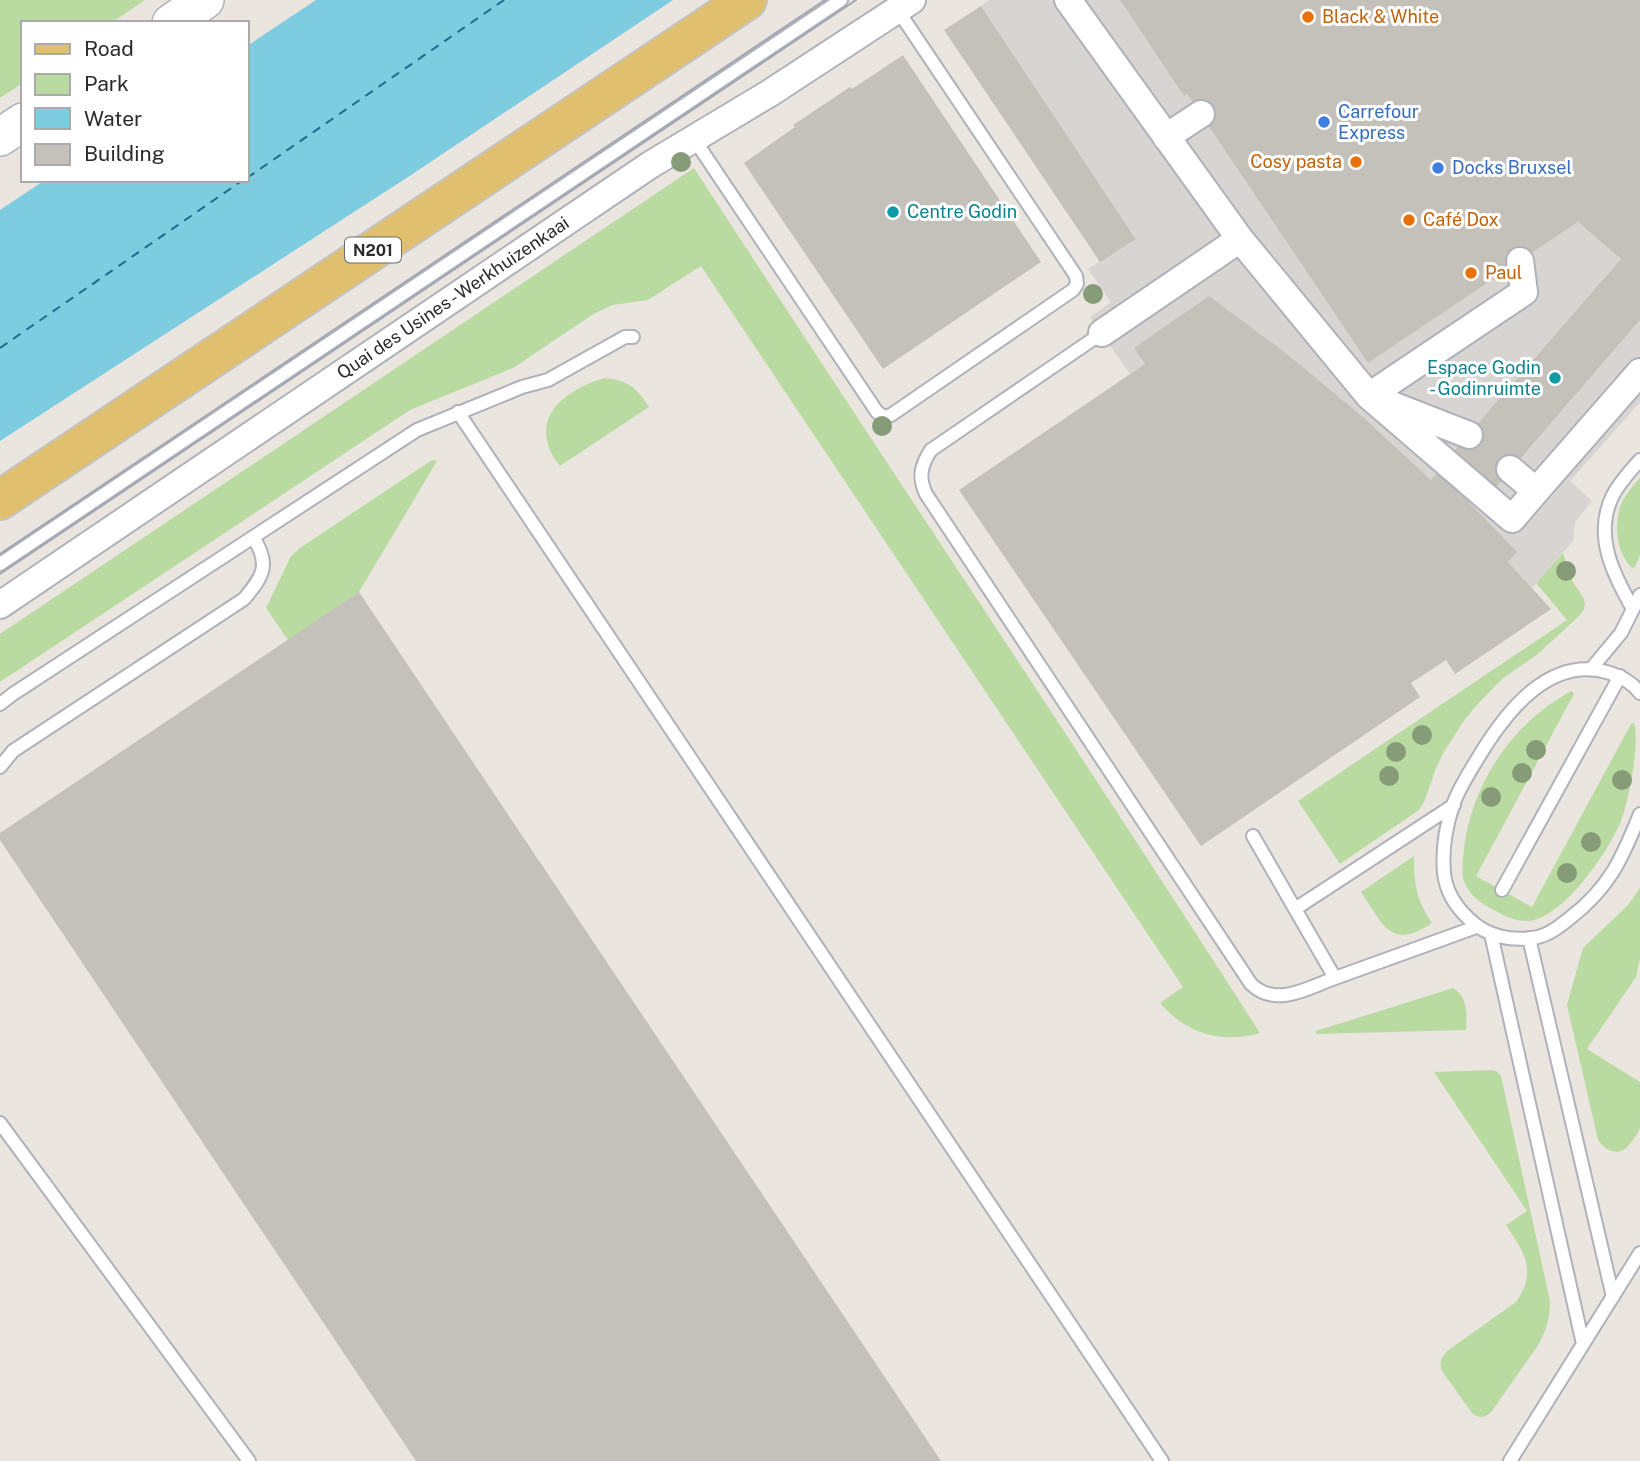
<svg xmlns="http://www.w3.org/2000/svg" width="1640" height="1461" viewBox="0 0 1640 1461" font-family="'Public Sans',sans-serif">
	<style>
		.green { fill: #b9dba2 }
		.plaza { fill: #d8d4d1 }
		.water { fill: #7ecce0 }
		.lines { fill: none; stroke-linecap: round; stroke-linejoin: round }
		.ferry { stroke: #1e6d8c; stroke-width: 2; stroke-dasharray: 9 7; stroke-linecap: butt }
		.building { fill: #c4c0ba }
		.lane-casing { stroke: #afb2ba; stroke-width: 16 }
		.street-casing { stroke: #afb2ba; stroke-width: 30 }
		.secondary-casing { stroke: #afb2ba; stroke-width: 40 }
		.primary-casing { stroke: #c4c4c4; stroke-width: 42 }
		.lane { stroke: #fff; stroke-width: 12 }
		.street { stroke: #fff; stroke-width: 26 }
		.secondary { stroke: #fff; stroke-width: 37 }
		.primary { stroke: #e0bf6f; stroke-width: 38 }
		.tram { stroke: #a2a6b3; stroke-width: 2 }
		.tree { fill: #869c78 }
		.food-dot { fill: #e8710a; stroke: #fff; stroke-width: 2.5 }
		.shop-dot { fill: #3f7fe0; stroke: #fff; stroke-width: 2.5 }
		.culture-dot { fill: #0f9aa8; stroke: #fff; stroke-width: 2.5 }
		.labels { text-anchor: middle; stroke-width: 6; stroke-linejoin: round; paint-order: stroke }
		.shield { fill: #fff; stroke: #6b6b6b; stroke-width: 2 }
		.shield-label { font-size: 16px; font-weight: bold; fill: #2b2b2b }
		.food-label { font-size: 18px; fill: #c56008; stroke: #fff; text-anchor: start }
		.shop-label { font-size: 18px; fill: #366cbe; stroke: #fff; text-anchor: start }
		.culture-label { font-size: 18px; fill: #0d838f; stroke: #fff; text-anchor: start }
		.street-label { font-size: 18px; fill: #2b2b2b; stroke: #fff }
	</style>
	<rect width="100%" height="100%" fill="#ebe5df"/>
	<path class="green" d="M0,0H145L111,23H23V83L0,98Z
		M694,168C882,457 1074,743 1260,1033C1222,1044 1186,1034 1160,1003L1183,987L701,266L648,300L613,305L595,313L513,368L410,410L0,682V634Z
		M604,378C628,380 636,387 649,407L560,466C557,462 553,457 551,452C532,412 571,388 604,378Z
		M432,460L437,461L359,592L288,640L266,608L291,556L300,548Z
		M1640,478V555L1635,567L1632,568C1615,551 1613,521 1623,500C1628,492 1634,484 1640,478Z
		M1563,553L1573,582L1584,599L1585,604L1584,609L1580,615L1538,654L1502,679L1476,706L1463,722L1444,752L1436,768L1425,800L1419,810L1340,864L1298,801L1567,620L1536,583Z
		M1571,691L1573,692L1574,694L1476,876L1532,907L1631,724L1634,723C1640,743 1629,800 1621,821C1608,852 1564,917 1529,921C1517,922 1504,916 1494,910C1482,904 1468,895 1464,881C1461,872 1463,859 1464,849C1470,795 1501,741 1544,709C1552,702 1562,697 1571,691Z
		M1414,856C1414,884 1416,899 1432,923C1390,952 1382,922 1361,892Z
		M1640,888V958L1636,977L1587,1049L1640,1082C1640,1097 1640,1113 1640,1127C1639,1132 1635,1137 1632,1141C1622,1157 1608,1154 1598,1140L1567,1005L1583,948L1628,905Z
		M1453,988C1468,996 1467,1015 1466,1030L1316,1034V1031Z
		M1492,1070L1496,1071L1501,1076L1550,1301C1550,1317 1547,1329 1539,1344L1492,1411C1486,1418 1479,1419 1472,1413L1442,1371C1439,1362 1441,1358 1447,1351L1516,1302C1538,1270 1524,1253 1506,1225L1527,1211L1434,1072Z"/>
	<path class="plaza" d="M989,0H1120L1184,95L1187,94L1368,363L1578,222L1621,259L1455,451L1496,487L1640,320V402L1570,481L1592,501L1576,521L1574,529V540L1532,588L1508,562L1517,552L1439,471L1431,480L1362,416L1287,354L1209,297L1134,348L1145,364L1130,374L1090,317L1111,302L1088,269L1136,238L981,6Z"/>
	<path class="water" d="M316,0H673L408,177L0,441V210L45,180H247V46Z"/>
	<g class="lines">
		<path class="ferry" d="M247,178L504,0
			M0,348L243,180"/>
	</g>
	<path class="building" d="M1120,0H1640V320L1496,487L1454,451L1621,259L1578,222L1368,363L1187,94L1184,96Z
		M981,6L1136,239L1100,262L944,30Z
		M903,55L1041,262L883,369L744,163L795,127L793,125L850,87L852,89Z
		M1209,296L1287,354L1362,416L1431,480L1439,471L1517,552L1508,562L1551,609L1455,674L1446,660L1411,683L1420,697L1201,846L959,490L1145,364L1134,348Z
		M359,592L941,1461H416L0,840V833Z"/>
	<g class="lines">
		<g class="lane-casing">
			<path id="lane" d="M694,139L877,412L884,417L891,415L1073,290L1077,284L1076,276L897,9
				M1102,333L931,450C921,465 918,477 926,494L1251,984C1276,1008 1307,988 1335,978
				M458,412L1162,1461
				M0,564L841,0
				M1633,609C1613,574 1593,535 1613,495C1620,482 1630,471 1640,460
				M1591,669L1621,633L1640,595
				M1640,693C1633,683 1622,677 1610,673C1549,654 1505,713 1478,758C1469,773 1459,788 1453,805C1446,826 1442,851 1444,873C1446,892 1456,907 1469,919C1487,937 1513,942 1538,937C1550,934 1560,926 1570,918C1609,888 1622,859 1640,814
				M0,704L13,694L417,430L522,387L548,380L625,337H633
				M0,767L13,751L244,599C263,576 271,565 253,537
				M1454,805L1295,909L1335,978L1476,927
				M1253,836L1295,909
				M1502,890L1620,676
				M1491,934L1583,1344
				M1529,938L1613,1297
				M0,1123L249,1461
				M1510,1461L1640,1253"/>
		</g>
		<g class="street-casing">
			<path id="street" d="M1068,0L1240,239L1369,396L1524,292L1520,261
				M1166,137L1201,114
				M1102,333L1240,239
				M1369,396L1512,519L1536,491
				M1387,403L1469,435
				M1510,469L1536,491L1640,372
				M0,605L650,165L770,93L912,0"/>
		</g>
		<g class="secondary-casing">
			<path id="secondary" d="M171,23L205,0
				M0,137L23,122"/>
		</g>
		<g class="primary-casing">
			<path id="primary" d="M0,500L747,0"/>
		</g>
		<use href="#lane" class="lane"/>
		<use href="#street" class="street"/>
		<use href="#secondary" class="secondary"/>
		<use href="#primary" class="primary"/>
		<path class="tram" d="M0,554L825,0
			M0,574L856,0"/>
	</g>
	<g class="tree">
		<circle cx="681" cy="162" r="10"/>
		<circle cx="1093" cy="294" r="10"/>
		<circle cx="882" cy="426" r="10"/>
		<circle cx="1566" cy="571" r="10"/>
		<circle cx="1422" cy="735" r="10"/>
		<circle cx="1536" cy="750" r="10"/>
		<circle cx="1396" cy="752" r="10"/>
		<circle cx="1522" cy="773" r="10"/>
		<circle cx="1389" cy="776" r="10"/>
		<circle cx="1622" cy="780" r="10"/>
		<circle cx="1491" cy="797" r="10"/>
		<circle cx="1591" cy="842" r="10"/>
		<circle cx="1567" cy="873" r="10"/>
	</g>
	<g class="food-dot">
		<circle cx="1308" cy="17" r="7"/>
		<circle cx="1356" cy="162" r="7"/>
		<circle cx="1409" cy="220" r="7"/>
		<circle cx="1471" cy="273" r="7"/>
	</g>
	<g class="shop-dot">
		<circle cx="1324" cy="122" r="7"/>
		<circle cx="1438" cy="168" r="7"/>
	</g>
	<g class="culture-dot">
		<circle cx="893" cy="212" r="7"/>
		<circle cx="1555" cy="378" r="7"/>
	</g>
	<g class="labels">
		<rect class="shield" x="345" y="237.5" width="56" height="25" rx="5"/>
		<g class="shield-label">
			<text x="373" y="256">N201</text>
		</g>
		<g class="food-label">
			<text x="1322" y="23">Black &amp; White</text>
			<text x="1342" y="168" text-anchor="end">Cosy pasta</text>
			<text x="1423" y="226">Café Dox</text>
			<text x="1485" y="279">Paul</text>
		</g>
		<g class="shop-label">
			<text x="1338" y="118">Carrefour<tspan x="1338" dy="21">Express</tspan></text>
			<text x="1452" y="174">Docks Bruxsel</text>
		</g>
		<g class="culture-label">
			<text x="907" y="218">Centre Godin</text>
			<text x="1541" y="374" text-anchor="end">Espace Godin<tspan x="1541" dy="21">- Godinruimte</tspan></text>
		</g>
		<g class="street-label">
			<text transform="translate(453 298) rotate(-34)" y="6">Quai des Usines - Werkhuizenkaai</text>
		</g>
	</g>
	<rect x="21" y="21" width="228" height="161" fill="#ffffff" stroke="#aaaaaa" stroke-width="2"/>
	<rect x="35" y="44" width="35" height="10" fill="#e0bf6f" stroke="#aaaaaa" stroke-width="2"/>
	<text x="84" y="56" font-size="21" fill="#2b2b2b">Road</text>
	<rect x="35" y="74" width="35" height="21" fill="#b9dba2" stroke="#aaaaaa" stroke-width="2"/>
	<text x="84" y="91" font-size="21" fill="#2b2b2b">Park</text>
	<rect x="35" y="108" width="35" height="21" fill="#7ecce0" stroke="#aaaaaa" stroke-width="2"/>
	<text x="84" y="126" font-size="21" fill="#2b2b2b">Water</text>
	<rect x="35" y="144" width="35" height="21" fill="#c4c0ba" stroke="#aaaaaa" stroke-width="2"/>
	<text x="84" y="161" font-size="21" fill="#2b2b2b">Building</text>
</svg>
